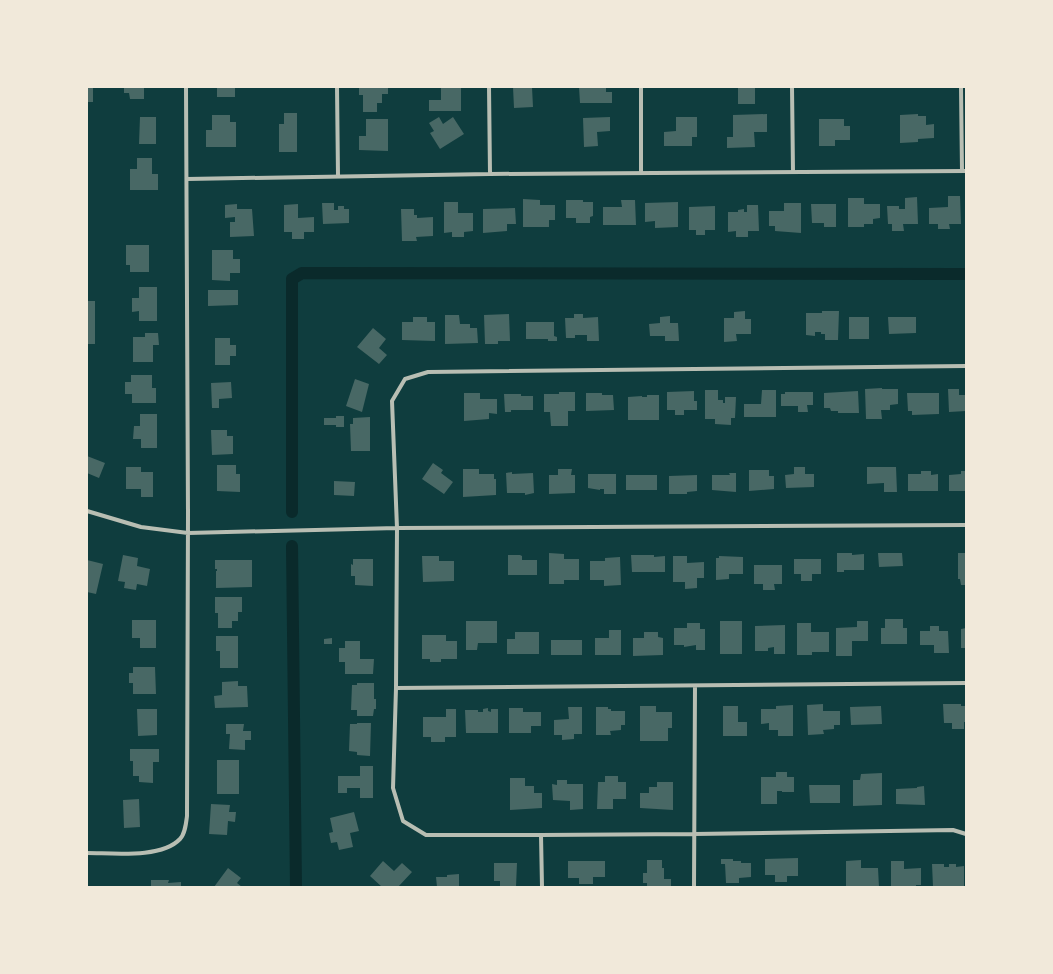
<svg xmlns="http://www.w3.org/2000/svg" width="1053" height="974" viewBox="0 0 1053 974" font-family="'Titillium Web',sans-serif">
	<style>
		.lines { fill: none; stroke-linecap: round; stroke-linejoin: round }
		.canal { stroke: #0a2a2b; stroke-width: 12 }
		.building { fill: #486865 }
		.minor { stroke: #b8beb3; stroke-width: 4 }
	</style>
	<rect width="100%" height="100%" fill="#0f3d3e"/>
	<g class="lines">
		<path class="canal" d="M292,512V279L302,273L966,274
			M292,546L296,887"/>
	</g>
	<path class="building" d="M87,87H93V102H87Z
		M124,87H144V99H130L129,93H124Z
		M217,87H235V97H217Z
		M359,87H388V94H382V103H377V112H363V95H359Z
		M441,87H461V111H429V100H441Z
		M513,87H532L533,107L514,108Z
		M579,87H606V92H612V103H580Z
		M738,87H755V104H738Z
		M284,113H297V152H279V124H284Z
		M767,114V132H754L755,147L727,148V137H733V115Z
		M918,114V116H926V125L934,124V138L918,139V142L900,143V115Z
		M212,115H230V122H236V147H206V130H212Z
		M140,117H156V144H139Z
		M439,117L443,124L453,117L464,134L440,149L430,133L434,131L429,123Z
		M610,117V131L597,132L598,146L584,147L583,118Z
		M676,117H697V137H692V146H664V132L676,131Z
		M366,119H388V151L359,150V136H366Z
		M819,119H844V126H850V140H835V146H819Z
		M137,158H152V174H158V190H130V169H137Z
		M948,196H960L961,224H949L950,229H938V224H929V208L948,207Z
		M917,197L918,224H903L904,231H892V224H888L887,206H899V209H905V198Z
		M848,198H864V204H880V218L873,219V224H864V227H848Z
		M523,199L540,200V205H555V220H549V227H523Z
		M566,200H583V202H593V216L590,217V223H576V218H566Z
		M621,200H635L636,225H603V207H622Z
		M444,202H458V213H473V231L464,232V237H452V232L444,233Z
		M678,202V227L655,228V221L645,222V203Z
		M322,203H334V210H338V206H344V209H349V223L323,224Z
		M784,203H801V233L775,231V226H769V211H784Z
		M237,204V209H252L254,236L230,237V222H235V217L225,218V205Z
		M298,204V218L314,217V232H304V239H292V232H284V205Z
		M811,204H836V227H824V223H812Z
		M747,205H758L759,231H748V237H736V231L728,232V212H738V210L744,209V212H747Z
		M715,206V230H705V235H696V230H689V207Z
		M515,208L516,224H507V231L483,233V209Z
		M401,209H414V215H417V218L433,217V236L416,237L417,241H402Z
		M126,245H149V272H130V265H126Z
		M212,250H233V259H240V273H230V281L212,280Z
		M139,287H157V321H139V311L132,312V298H139Z
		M208,290H238V305L208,306Z
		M87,301H95V344H87Z
		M745,311V319H751V334H736L737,341L724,342V318H734V312Z
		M822,311H839L838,340H825V334H821V332H815V336L806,335V313H822Z
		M509,314L510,341H498V344H485L484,315Z
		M574,314H583V318L598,317L599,341H587V335H575V338H566L565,318H574Z
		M445,315H459L460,324H470V328H477L478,343L445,344Z
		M670,316V323H678L679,341H665V336H650L649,324L660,323V317Z
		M413,317H427V322H435V341L402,340V322H413Z
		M849,317H869V339H849Z
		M888,317H916V333L889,334Z
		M526,322H554V336L557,337V341H548V339H526Z
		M373,328L386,339L379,348L387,355L379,364L357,347Z
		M145,333H158L159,345H153V362H133V337H145Z
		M215,338H230V345H236V356H230V365H215Z
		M131,375H152V388H156V403H132V394H125V382H131Z
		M355,379L369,384L362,412L346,406Z
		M231,382L232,398L219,399V408H212L211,383Z
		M882,388V389H898V404L890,405V410H881L882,419H866L865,389Z
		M948,389H959V395H966V411L949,412Z
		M705,390H718V400H723V403H725V397H736L735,418H731V425L715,424V419H705Z
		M762,390H776V417H744V404H761Z
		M694,391V401H697V410H684V415H675V410H667V392Z
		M858,391L859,413H838V411H831L830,408H824V393Z
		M559,392H575V411H568V426H551L550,412H544V394H559Z
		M785,392H813V405H807L808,412H798V406H781V394H785Z
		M464,393H480V399H497V414L489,413V419L464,421Z
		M586,393H602V395H613L614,410L586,411Z
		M907,393H939V414L912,415V411H908Z
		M504,394H521V396H533V410H511V412H505Z
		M647,395H659V420H628V397L642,396V397H647Z
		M140,414H157V448H141V439H133L134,426H140Z
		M336,416H344V427H336V425H324V418H336Z
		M370,417V451H351L350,424H353V418Z
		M211,430H227V436H233V454L212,455Z
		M87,456L105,463L99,478L87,473Z
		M433,463L443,470L441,473L453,482L444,494L422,479Z
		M217,465H236V474H240V492L217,491Z
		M126,467H141V472H153V497H141V489H126Z
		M794,467H805V474H814V487L786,488L785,475L794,474Z
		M867,467H896L897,492H884V483L867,484Z
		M463,469H479V474H494V479H496V495L463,497Z
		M558,469H572L571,475H575V493L549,494V475H558Z
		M749,470H769V476H774V489L749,491Z
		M921,471H931V475L938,474V491H908V474H921Z
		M961,471H966V491H949V475L961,474Z
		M512,472V474L533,473L534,493L525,495V493H507L506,473Z
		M729,473H736V492L712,490V475H730Z
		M588,474H616V494H604V489H600V490L588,488Z
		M626,475H657V490H626Z
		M697,475V491L687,492V494H669V476Z
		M334,481L355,482L354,496L334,495Z
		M549,553L564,554V559H579V580H564V584H549Z
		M837,553H852V555L864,554V570H844V572H837Z
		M878,553H902L903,566L879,567Z
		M958,553H966V585H961L960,579H958Z
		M123,555L138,558L137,566L150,569L147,586L137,584L136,590L124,588L125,582L118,581Z
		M508,555H520L522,556V560H537V575H508Z
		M631,555H654V557L665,556V572H632Z
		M422,556H439V561H454V581L423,582Z
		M673,556H687V563L704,562V578H697V588L685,589V582H673Z
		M719,556L743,557V574H729V579L716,580V558H719Z
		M620,557L621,585L604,586V580H590V561H605V558Z
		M353,559H373V586L355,585V576H351V564L353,565Z
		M794,559H821V574H812V581H801V574H794Z
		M87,560L103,564L96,594L87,592Z
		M215,560H252V587L216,588V571H217V569H215Z
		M754,565H782V584H774L775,590H763V584H754Z
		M215,597H242V612H238V621H232V628H218V613H215Z
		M885,619H903V628H907V644H881V628H885Z
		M132,620H156V648H140V638H132Z
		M466,621H497V643H478L477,650H466Z
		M720,621H742V654H720Z
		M857,621H868V641H852V656H836V628L857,627Z
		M687,623H700V629H705V650H696V645L684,647V645H674V628H687Z
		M797,623H811V632H829V652H812V655H797Z
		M785,625V654H774V647L768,648V651H755V626Z
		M930,626H939V631H948L949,653H934V645H920V631H930Z
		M966,628V648H961V629Z
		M609,630H621V655H595V638H609Z
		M515,632H539V654H507V639H515Z
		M644,632H658V637L663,638V655L633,656V638H644Z
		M422,635H446V641H457V659H441V662H430V659H422Z
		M216,636H238V668H220V651H216Z
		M332,638V644H324V639Z
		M551,640H582V655H551Z
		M345,641H360V659H374L373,674H345V662H339V648H345Z
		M133,667H155L156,694H133V683H129V673H133Z
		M238,681V686H247L248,707L215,708L214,696L222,695V682Z
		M357,683H374V699H376V709H374L373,716H357V710H351L352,685H357Z
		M823,704V711H840V725H834V729L823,730L824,734L808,735L807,705Z
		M943,704H961V706H966V722H964V729H952V723H944Z
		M793,705V736H778V730H769V723L761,724V709H776V706Z
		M640,706H656V712H672V728H668V741H640Z
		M723,706H738V722H747V736H723Z
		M881,706L882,724L851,725L850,707Z
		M568,707H582V734H574V739L562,740V735H554V720L569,719Z
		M596,707H608V709H611V711H625V725H621V730L610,731L611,735H596Z
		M488,708V711L491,712V709H498V733H466L465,710H478V712H483V709Z
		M509,708H523V712H541V726H531V733H509Z
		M137,709H157V735L138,736Z
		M446,709H456V737H445V742H431V737H423V717H446Z
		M357,723H371L370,756L357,755V752L349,751L350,724H357Z
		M226,724H244L243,731H251V740H245V750L229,749L230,734H226Z
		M130,749H159V762H153V783L139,782V776H133V761H130Z
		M217,760H239V794H217Z
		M360,766H373V798H360V788H347V793H338V776H360Z
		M776,772H787V777H794V792H782V791H777V804H761V777H776Z
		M882,773V805L853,806V780H860L861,774Z
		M605,776H618V782H626V799H613V809H597L598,782H605Z
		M510,778H525V786H534V793H542V808L510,810Z
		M557,780H567V784H583V809L570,810V801L553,800L552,784L557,785Z
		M657,782H673V810L640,808V793H649V787H657Z
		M809,785H840V803H810Z
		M924,786L925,805L896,804V789L917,788V787Z
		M139,799L140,827L124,828L123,800Z
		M211,804L230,805L229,812H236L235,822L228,821L227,835L209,834Z
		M354,812L359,831L350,833L353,847L339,850L337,842L331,843L329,833L333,832L330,818Z
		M798,858V876H787V882H775V875H765V859Z
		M721,859H733V861H741V863H751V877L739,878V883H726L725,864H721Z
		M647,860H662V868H664V879H671V887H647V883H643V873H647Z
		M861,860V868H878L879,887H846V861Z
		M383,861L394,871L402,863L412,872L398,887H382L370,876Z
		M568,861H605V877H593V884H579V878H568Z
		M891,861H904V869L921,868V885H916V887H891Z
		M494,863H517L516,887H500V881H494Z
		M932,864H944V867H949V864H956V867L964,866V887H933Z
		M228,868L241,878L237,883L242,887H214Z
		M459,874V887H437L436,877H447V875Z
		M151,880H169L168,883L181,882V887H151Z"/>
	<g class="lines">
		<path class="minor" d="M337,87L338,176
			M489,87L490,174
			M641,87V172
			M792,87L793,172
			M961,87L962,171
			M187,179L490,174L966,171
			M966,366L428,372L405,379L392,401L397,528L396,688L393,788L403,821L426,835H541L694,834L953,830L966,834
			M87,511L141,527L188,533L397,528L966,525
			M396,688L966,683
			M541,835L542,887
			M87,853C112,853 161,859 180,839C185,834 186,824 187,816L188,515L186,87
			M694,887L695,686"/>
	</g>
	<rect width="1053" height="974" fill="none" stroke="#f1e9da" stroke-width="176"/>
</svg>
